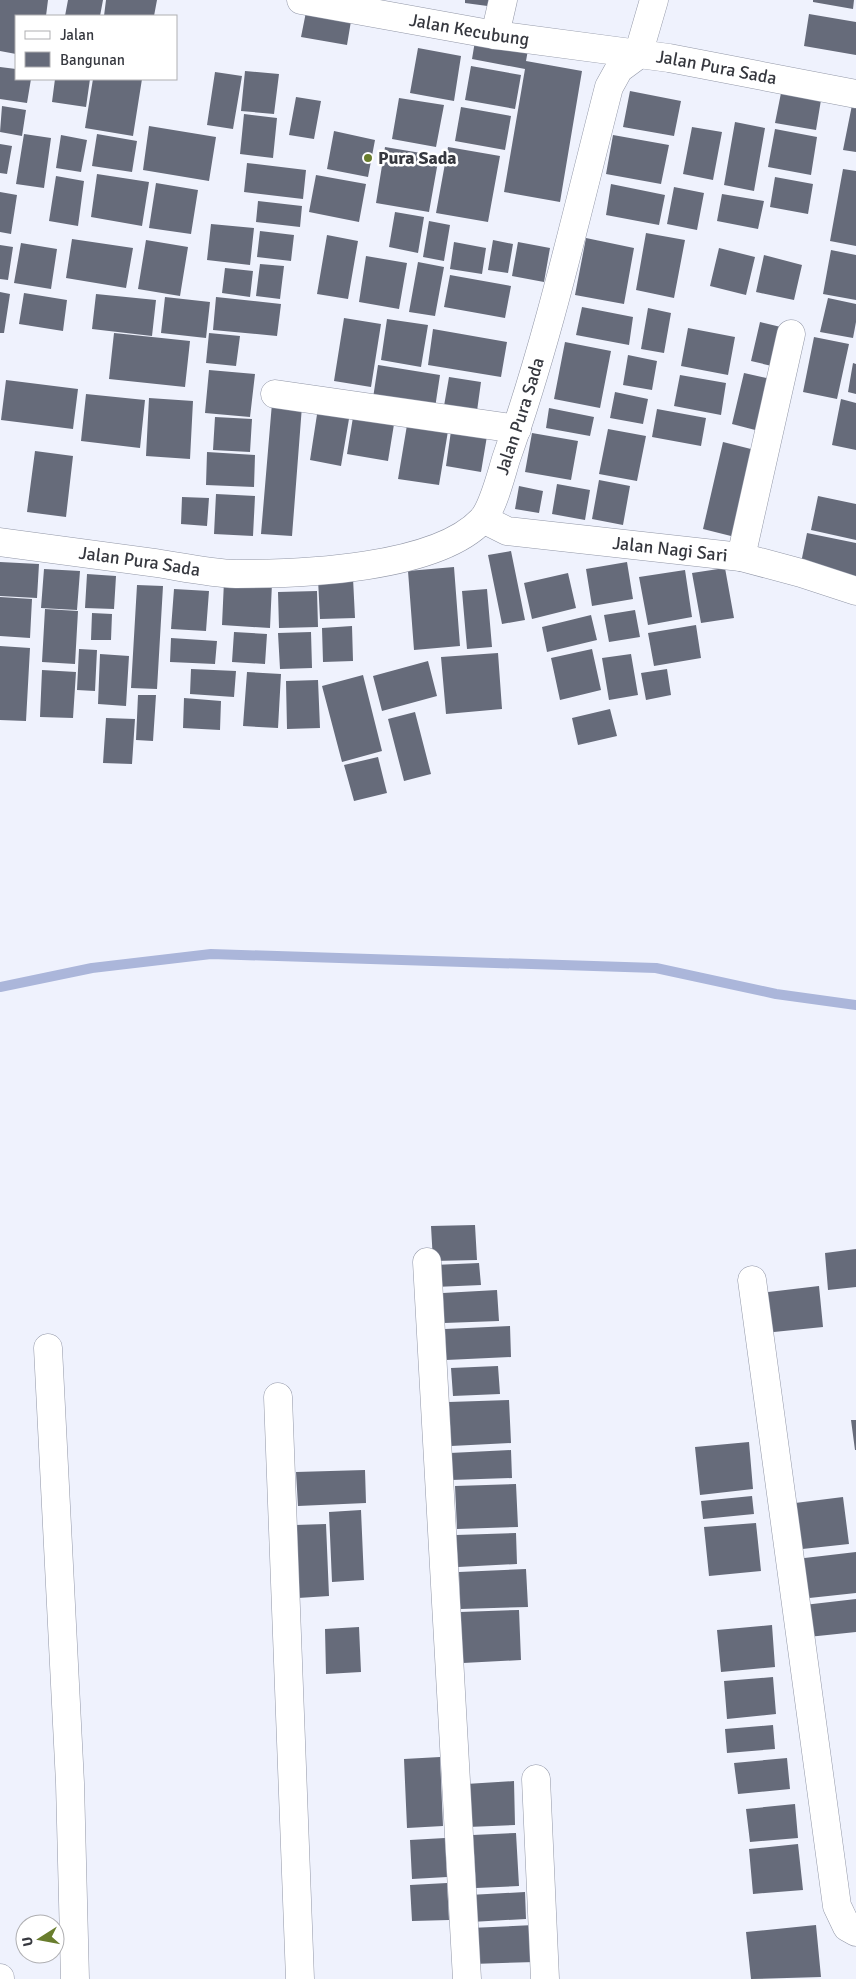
<svg xmlns="http://www.w3.org/2000/svg" width="856" height="1979" viewBox="0 0 856 1979" font-family="Signika,sans-serif">
	<style>
		.lines { fill: none; stroke-linecap: round; stroke-linejoin: round }
		.stream { stroke: #abb6da; stroke-width: 10 }
		.building { fill: #666b7a }
		.minor-casing { stroke: #9297a7; stroke-width: 29 }
		.minor { stroke: #fff; stroke-width: 28 }
		.poi-dot { fill: #697d2d; stroke: #fff; stroke-width: 2 }
		.labels { text-anchor: middle; stroke-width: 5; stroke-linejoin: round; paint-order: stroke }
		.street-label { font-size: 18px; fill: #36383f; stroke: #fff }
		.poi-label { font-size: 18px; font-weight: bold; fill: #36383f; stroke: #fff; text-anchor: start }
	</style>
	<rect width="100%" height="100%" fill="#eff2fd"/>
	<g class="lines">
		<path class="stream" d="M0,987L92,968L211,954L656,968L776,994L856,1005"/>
	</g>
	<path class="building" d="M0,0H48L46,16H16V54L0,51Z
		M68,0H103L100,16H65Z
		M106,0H157L154,16H104Z
		M465,0H496L495,7L465,3Z
		M813,0H854L853,9L813,2Z
		M307,7L352,15L347,45L301,37Z
		M809,14L856,22V55L804,46Z
		M476,35L529,44L526,61L582,71L560,202L504,192L525,69L472,59Z
		M418,48L461,56L454,101L410,93Z
		M471,66L521,75L515,109L465,100Z
		M0,67L16,69V79H31L27,103L0,99Z
		M245,71L279,74L274,114L241,111Z
		M215,72L242,76L233,129L207,125Z
		M55,79H90L86,107L52,102Z
		M93,79H142L133,136L85,128Z
		M630,91L681,101L674,136L623,127Z
		M781,93L821,100L816,130L775,123Z
		M296,97L321,101L314,139L289,135Z
		M399,98L444,105L436,147L392,139Z
		M852,105H856V152L843,150Z
		M2,106L26,110L22,136L0,132Z
		M461,107L511,116L505,150L455,141Z
		M244,114L277,118L273,158L240,154Z
		M735,122L765,128L754,191L724,185Z
		M149,126L216,137L209,181L143,170Z
		M692,127L722,132L713,180L683,174Z
		M775,129L817,137L811,175L768,167Z
		M334,131L375,140L368,177L327,169Z
		M24,134L51,138L44,188L16,184Z
		M97,134L137,141L132,172L92,166Z
		M61,135L87,140L81,172L56,168Z
		M613,135L669,145L661,184L606,174Z
		M0,144L12,146L7,174L0,173Z
		M385,147L439,156L429,212L376,203Z
		M448,147L500,156L488,222L436,213Z
		M247,163L306,170L303,199L244,192Z
		M843,169L856,171V246L830,241Z
		M97,174L149,182L142,226L91,217Z
		M316,175L366,184L359,222L309,212Z
		M56,176L84,181L78,226L49,221Z
		M775,177L813,184L808,214L770,207Z
		M156,183L198,190L191,234L149,228Z
		M611,184L665,195L659,225L606,215Z
		M674,187L704,193L697,230L667,224Z
		M0,192L17,195L11,234L0,232Z
		M722,194L764,201L758,229L717,221Z
		M258,201L302,206L300,227L256,222Z
		M395,212L424,217L418,253L389,247Z
		M429,221L450,225L444,261L423,257Z
		M211,224L254,228L250,265L207,260Z
		M260,231L294,235L291,261L257,257Z
		M646,233L685,240L674,298L636,290Z
		M327,235L358,241L348,299L317,294Z
		M586,238L634,248L624,304L575,295Z
		M72,239L133,248L126,288L66,278Z
		M146,240L188,247L180,296L138,289Z
		M493,240L513,244L508,273L488,270Z
		M454,242L486,248L482,274L450,269Z
		M518,242L550,248L544,282L512,276Z
		M21,243L57,249L51,289L14,283Z
		M0,245L13,247L8,280L0,279Z
		M719,248L755,257L746,295L710,286Z
		M831,250L856,255V300L823,294Z
		M764,255L802,265L794,300L756,292Z
		M366,256L407,263L399,309L359,302Z
		M418,262L444,267L435,316L409,312Z
		M260,264L284,266L280,299L256,296Z
		M225,268L253,271L250,297L222,293Z
		M450,275L511,286L505,318L444,307Z
		M0,292L10,294L4,333H0Z
		M24,293L67,300L63,331L19,324Z
		M96,294L156,300L152,336L92,329Z
		M165,297L210,302L206,338L161,333Z
		M216,297L281,304L277,336L213,330Z
		M828,298L856,304V322L853,338L820,332Z
		M582,307L633,317L629,345L576,335Z
		M648,308L671,313L664,353L641,349Z
		M344,318L381,324L371,387L334,381Z
		M387,319L428,325L421,367L381,360Z
		M760,322L785,328L776,367L751,361Z
		M688,328L735,337L728,375L681,366Z
		M433,329L507,342L501,377L428,365Z
		M114,333L190,341L185,387L109,379Z
		M209,333L240,336L236,366L206,363Z
		M814,337L849,344L837,399L803,392Z
		M565,342L611,351L600,408L554,399Z
		M628,355L657,361L652,390L623,385Z
		M853,363L856,364V394L848,392Z
		M378,365L440,375L435,408L373,398Z
		M209,370L255,374L250,417L205,413Z
		M744,373L775,380L763,432L732,424Z
		M680,375L726,383L721,415L674,406Z
		M449,377L481,382L477,411L444,406Z
		M6,380L78,389L73,429L1,420Z
		M615,392L648,399L643,424L610,418Z
		M86,394L145,400L140,448L81,441Z
		M149,398L193,401L190,459L146,456Z
		M841,399L856,403V450L832,445Z
		M272,403L302,406L292,536L261,534Z
		M318,408L350,413L341,466L310,460Z
		M549,408L594,417L590,436L546,428Z
		M657,409L706,418L701,446L652,437Z
		M354,411L395,418L388,461L347,454Z
		M215,417L252,419L250,452L213,450Z
		M452,424L488,430L481,472L446,466Z
		M407,425L448,431L439,485L398,479Z
		M608,429L646,436L637,481L599,474Z
		M532,433L578,441L571,480L525,472Z
		M723,442L755,450L735,537L703,529Z
		M35,451L73,456L66,517L27,512Z
		M207,452L255,455L254,487L206,485Z
		M599,480L630,486L623,525L592,519Z
		M557,484L590,490L585,520L552,514Z
		M519,486L543,491L539,513L515,509Z
		M216,494L255,496L253,536L214,534Z
		M818,496L856,504V540L811,530Z
		M182,497L209,498L207,526L181,524Z
		M807,533L856,543V580L800,568Z
		M511,551L525,620L502,624L488,555Z
		M0,562L39,564L37,598L0,596Z
		M627,562L633,599L592,606L586,569Z
		M454,567L460,646L414,650L408,571Z
		M725,568L734,618L701,623L692,573Z
		M44,569L80,571L77,610L41,608Z
		M685,570L692,617L648,625L639,577Z
		M568,573L576,608L532,619L524,583Z
		M87,574L116,576L114,609L85,608Z
		M353,578L355,618L320,619L318,579Z
		M224,581L272,583L270,628L222,625Z
		M137,585L163,586L157,689L131,688Z
		M174,589L209,591L206,631L171,629Z
		M487,589L492,647L467,649L462,591Z
		M317,591L318,627L279,628L278,592Z
		M0,597L32,599L30,638L0,636Z
		M45,609L78,611L75,664L42,662Z
		M635,610L640,637L609,642L604,615Z
		M92,613L112,614L111,640H91Z
		M591,615L597,640L547,652L542,627Z
		M696,625L701,658L654,666L648,633Z
		M352,626L353,661L323,662L322,628Z
		M234,632L267,634L265,664L232,662Z
		M311,632L312,668L280,669L278,633Z
		M171,638L217,641L215,664L170,662Z
		M0,646L30,648L26,721L0,720Z
		M79,649L97,650L95,691L77,690Z
		M592,649L601,690L560,700L551,658Z
		M498,653L502,709L446,714L441,657Z
		M100,654L129,656L126,706L98,704Z
		M631,654L638,695L609,700L602,658Z
		M428,661L437,696L382,711L373,676Z
		M191,669L236,671L234,697L190,694Z
		M667,669L671,695L646,700L641,673Z
		M42,670L76,672L73,718L40,717Z
		M247,672L281,674L278,728L243,726Z
		M363,675L382,751L342,762L322,686Z
		M318,680L320,728L287,729L286,681Z
		M138,695H156L153,741L136,740Z
		M184,698L221,701L220,730L183,728Z
		M610,709L617,736L578,745L572,718Z
		M415,712L431,774L404,781L388,719Z
		M106,718L135,719L132,764L103,763Z
		M378,757L387,793L354,801L344,765Z
		M475,1225L477,1260L433,1261L431,1226Z
		M856,1249V1287L828,1290L825,1253Z
		M479,1263L481,1285L435,1287L434,1265Z
		M819,1286L823,1327L764,1333L760,1293Z
		M497,1290L499,1321L444,1323L443,1293Z
		M510,1326L511,1357L446,1360L445,1329Z
		M498,1366L500,1394L453,1396L451,1368Z
		M509,1400L511,1443L451,1446L449,1402Z
		M851,1420H856V1450H855Z
		M749,1442L753,1489L700,1495L695,1447Z
		M511,1450L512,1478L451,1480L450,1453Z
		M365,1470L366,1503L298,1506L296,1472Z
		M516,1484L518,1527L457,1529L455,1486Z
		M752,1496L754,1514L703,1519L701,1501Z
		M843,1497L849,1544L793,1550L787,1504Z
		M361,1510L364,1580L332,1582L329,1512Z
		M756,1523L761,1571L709,1576L704,1527Z
		M326,1524L329,1596L298,1598L295,1525Z
		M516,1533L517,1564L458,1567L456,1535Z
		M856,1552V1593L800,1599L796,1559Z
		M526,1569L528,1607L460,1609L459,1572Z
		M856,1599V1632L808,1637L804,1605Z
		M519,1610L521,1660L463,1663L460,1612Z
		M772,1625L775,1667L721,1672L717,1630Z
		M359,1627L361,1672L326,1674L325,1629Z
		M773,1677L776,1714L727,1719L724,1681Z
		M773,1725L775,1749L727,1753L725,1729Z
		M440,1757L443,1826L407,1828L404,1759Z
		M787,1758L790,1789L738,1794L734,1763Z
		M514,1781L515,1825L468,1827L466,1784Z
		M795,1804L798,1838L750,1842L746,1809Z
		M516,1833L519,1886L476,1888L473,1835Z
		M445,1838L447,1877L412,1879L410,1840Z
		M798,1844L803,1890L753,1894L749,1849Z
		M447,1883L449,1920L412,1921L410,1885Z
		M525,1892L526,1919L471,1922L469,1895Z
		M534,1925L535,1962L472,1964L470,1928Z
		M816,1925L821,1977L751,1979L746,1932Z"/>
	<g class="lines">
		<g class="minor-casing">
			<g id="minor">
				<path id="s1" d="M301,0L495,35L669,58L856,94"/>
				<path d="M495,35L503,0"/>
				<path d="M638,55L654,0"/>
				<path d="M275,394L517,429"/>
				<path id="s2" d="M483,519L507,531L741,557L801,573L856,591"/>
				<path id="s3" d="M0,542C52,549 104,556 156,563C182,567 210,573 236,574C301,574 436,569 482,520C493,508 501,475 506,459C549,338 577,211 609,87L619,69L638,55"/>
				<path d="M741,557L791,334"/>
				<path d="M427,1262L467,1979"/>
				<path d="M752,1280L837,1906L847,1927L856,1932"/>
				<path d="M48,1348L70,1783L75,1979"/>
				<path d="M278,1397L300,1979"/>
				<path d="M536,1779L545,1979"/>
				<path d="M0,1978V1979"/>
			</g>
		</g>
		<use href="#minor" class="minor"/>
	</g>
	<circle class="poi-dot" cx="368" cy="158" r="5"/>
	<g class="labels">
		<g class="street-label">
			<text dy="6" stroke="none"><textPath href="#s1" startOffset="171">Jalan Kecubung</textPath></text>
			<text dy="6" stroke="none"><textPath href="#s1" startOffset="421">Jalan Pura Sada</textPath></text>
			<text dy="6" stroke="none"><textPath href="#s3" startOffset="606">Jalan Pura Sada</textPath></text>
			<text dy="6" stroke="none"><textPath href="#s2" startOffset="191">Jalan Nagi Sari</textPath></text>
			<text dy="6" stroke="none"><textPath href="#s3" startOffset="141">Jalan Pura Sada</textPath></text>
		</g>
		<g class="poi-label">
			<text x="378" y="164">Pura Sada</text>
		</g>
	</g>
	<rect x="15" y="15" width="162" height="65" fill="#ffffff" stroke="#afafb2"/>
	<rect x="25" y="31" width="25" height="8" fill="#ffffff" stroke="#afafb2"/>
	<text x="60" y="40" font-size="15" fill="#36383f">Jalan</text>
	<rect x="25" y="52" width="25" height="15" fill="#666b7a" stroke="#afafb2"/>
	<text x="60" y="65" font-size="15" fill="#36383f">Bangunan</text>
	<g transform="translate(40 1939) rotate(259)"><circle r="24" fill="#ffffff" stroke="#afafb2"/>
	<path d="M0-4L9 19L0 12L-9 19Z" fill="#697d2d"/>
	<text y="-8" font-size="14" font-weight="bold" text-anchor="middle" fill="#36383f">U</text>
	</g>
</svg>
